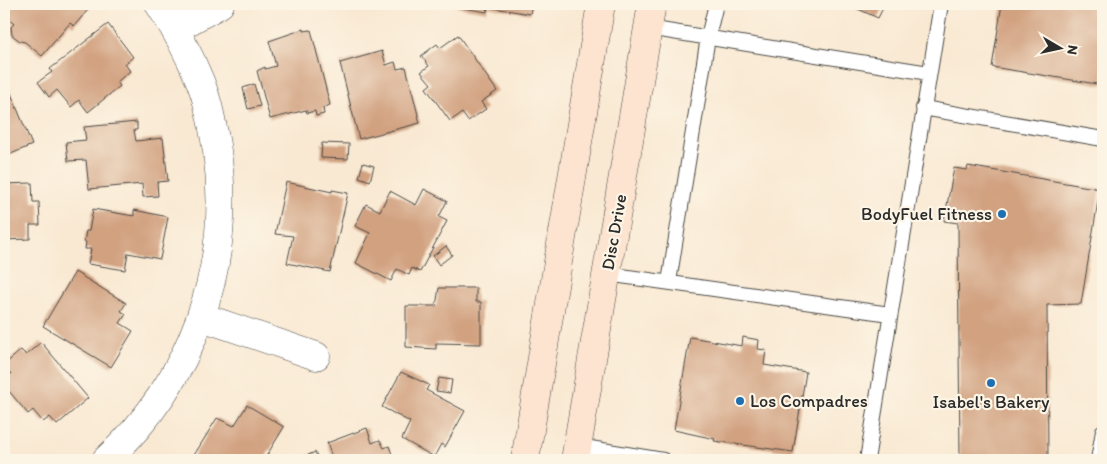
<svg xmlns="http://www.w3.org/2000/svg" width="1107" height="464" viewBox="0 0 1107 464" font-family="Itim,sans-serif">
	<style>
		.building { fill: #d1a180 }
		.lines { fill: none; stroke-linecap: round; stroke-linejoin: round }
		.service-casing { stroke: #4a4844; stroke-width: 16 }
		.minor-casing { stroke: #4a4844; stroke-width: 29 }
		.secondary-casing { stroke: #4a4844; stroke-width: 29 }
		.service { stroke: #fff; stroke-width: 14 }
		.minor { stroke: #fff; stroke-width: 28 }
		.secondary { stroke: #fde4d1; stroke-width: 28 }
		.poi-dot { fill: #1f6fb2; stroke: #fcf5e5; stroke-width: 2 }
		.labels { text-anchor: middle; stroke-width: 4.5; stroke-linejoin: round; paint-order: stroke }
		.poi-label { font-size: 18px; fill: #2b2b2b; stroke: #fcf5e5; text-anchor: end }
		.street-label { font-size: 18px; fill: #2b2b2b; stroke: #fcf5e5 }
	</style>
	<rect width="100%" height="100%" fill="#fcf5e5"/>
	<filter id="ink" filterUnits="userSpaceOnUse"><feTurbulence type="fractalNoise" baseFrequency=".02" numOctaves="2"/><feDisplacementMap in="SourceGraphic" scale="10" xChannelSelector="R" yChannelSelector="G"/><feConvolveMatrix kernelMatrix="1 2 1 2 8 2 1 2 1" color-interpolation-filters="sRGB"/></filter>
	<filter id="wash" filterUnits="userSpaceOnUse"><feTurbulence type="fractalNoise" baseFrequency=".0096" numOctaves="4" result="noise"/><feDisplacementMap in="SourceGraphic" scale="20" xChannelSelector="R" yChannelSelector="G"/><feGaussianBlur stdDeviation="1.12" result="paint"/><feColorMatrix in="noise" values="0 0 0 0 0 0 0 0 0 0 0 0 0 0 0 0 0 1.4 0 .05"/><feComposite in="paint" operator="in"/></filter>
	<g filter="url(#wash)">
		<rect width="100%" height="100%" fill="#f9e9d3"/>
		<g id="blocks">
			<path class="building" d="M4,4H93L74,26L70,23L42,56L25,42L20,41L12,35L11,27L14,24L4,15L6,11Z
				M457,4H532L530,14L488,7L487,12L457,7Z
				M847,4H885L878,18Z
				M1002,4H1103V85L992,67Z
				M108,24L133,57L125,64L130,71L117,82L120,86L88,112L79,100L71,107L57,90L49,97L38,82L52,72L50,69Z
				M304,29V31L311,30L330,105L323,108L324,114L316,116L315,111L307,113L306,110L270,119L257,71L265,67V69L276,66L269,41Z
				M458,35L497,91L481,102L486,109L468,121L462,113L450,121L426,88L431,84L421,72L429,66L421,56L437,44L440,48Z
				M382,51L386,65L395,62L397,69L406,67L420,123L359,139L340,63Z
				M7,84L32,145L4,157V86Z
				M254,84L260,106L248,109L243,88Z
				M137,122V130H134L136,141L163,138L168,181L157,182L158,196L143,197L142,184L89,189L86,160L68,161L66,142L86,140L84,127Z
				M322,143L349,144L348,159L321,158Z
				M363,163L374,166L370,181L359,177Z
				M968,166L1100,189L1081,304L1047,305L1048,460H960L958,223L944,221L954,168L967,170Z
				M286,182L332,192V190L348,193L330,272L287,263L293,236L275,234Z
				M32,183L33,202H39L40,225H30V239L4,240V184Z
				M424,189L447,201L439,217L447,221L420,272L412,268L409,275L397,269L391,281L356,263L370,233L355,226L366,204L380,211L390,191L416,205Z
				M93,209L134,216V210L168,217L160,259L128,253L125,270L88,264L91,249H85L86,242H84L86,231H89Z
				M446,246L452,255L439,265L433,256Z
				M75,272L126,303L121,311L126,314L120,323L133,331L111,367L43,326Z
				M439,288H476V302H481V344L436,343V349L406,347V306H436Z
				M690,337L742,346L743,337L759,340L758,349L766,350L764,365L806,372L793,452L714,441L715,439L674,430Z
				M41,342L88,398L57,425L50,417L43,422L33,410L28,414L4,385V379L11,374L4,365L21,350L26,355Z
				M401,372L429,385L426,390L465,411L445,447L441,444L434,457L402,439L410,422L382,407Z
				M439,378L452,380L450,393L436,391Z
				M247,405L284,427L264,460H191L217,418L234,426Z
				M367,428L372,443L380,440L384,448L389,446L394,460H333L327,443Z
				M315,452L319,460H300V459Z"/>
		</g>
	</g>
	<g filter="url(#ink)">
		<use href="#blocks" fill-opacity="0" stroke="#4a4844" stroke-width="1"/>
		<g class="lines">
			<g class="service-casing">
				<path id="service" d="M648,28L929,73
					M923,108L1103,139
					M607,274L890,314
					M669,282L708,37L716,4
					M578,446L663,460
					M867,460L941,4
					M1098,460L1103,431"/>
			</g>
			<g class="minor-casing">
				<path id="minor" d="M175,29L220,4
					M202,317L316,356
					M106,460C192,381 233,267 217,151C213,128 209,103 200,81C189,54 175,28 159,4"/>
			</g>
			<g class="secondary-casing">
				<path id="secondary" d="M525,460L601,4
					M575,460L652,4"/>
			</g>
			<use href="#service" class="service"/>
			<use href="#minor" class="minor"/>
			<use href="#secondary" class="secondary"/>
		</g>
	</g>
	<g class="poi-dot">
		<circle cx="1002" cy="214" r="5"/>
		<circle cx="991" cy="383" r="5"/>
		<circle cx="740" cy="401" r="5"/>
	</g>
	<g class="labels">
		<g class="poi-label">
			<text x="992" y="220">BodyFuel Fitness</text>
			<text x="750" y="407" text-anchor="start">Los Compadres</text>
			<text x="991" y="408" text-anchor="middle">Isabel's Bakery</text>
		</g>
		<g class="street-label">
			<text transform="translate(614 232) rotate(-80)" y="6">Disc Drive</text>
		</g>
	</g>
	<rect width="1107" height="464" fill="none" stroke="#fcf5e5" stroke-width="20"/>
	<g transform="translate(1060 48) rotate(99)" stroke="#fcf5e5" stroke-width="4" paint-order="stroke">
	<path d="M0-4L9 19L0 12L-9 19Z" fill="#2b2b2b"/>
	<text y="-8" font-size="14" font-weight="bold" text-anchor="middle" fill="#2b2b2b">N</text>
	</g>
</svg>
